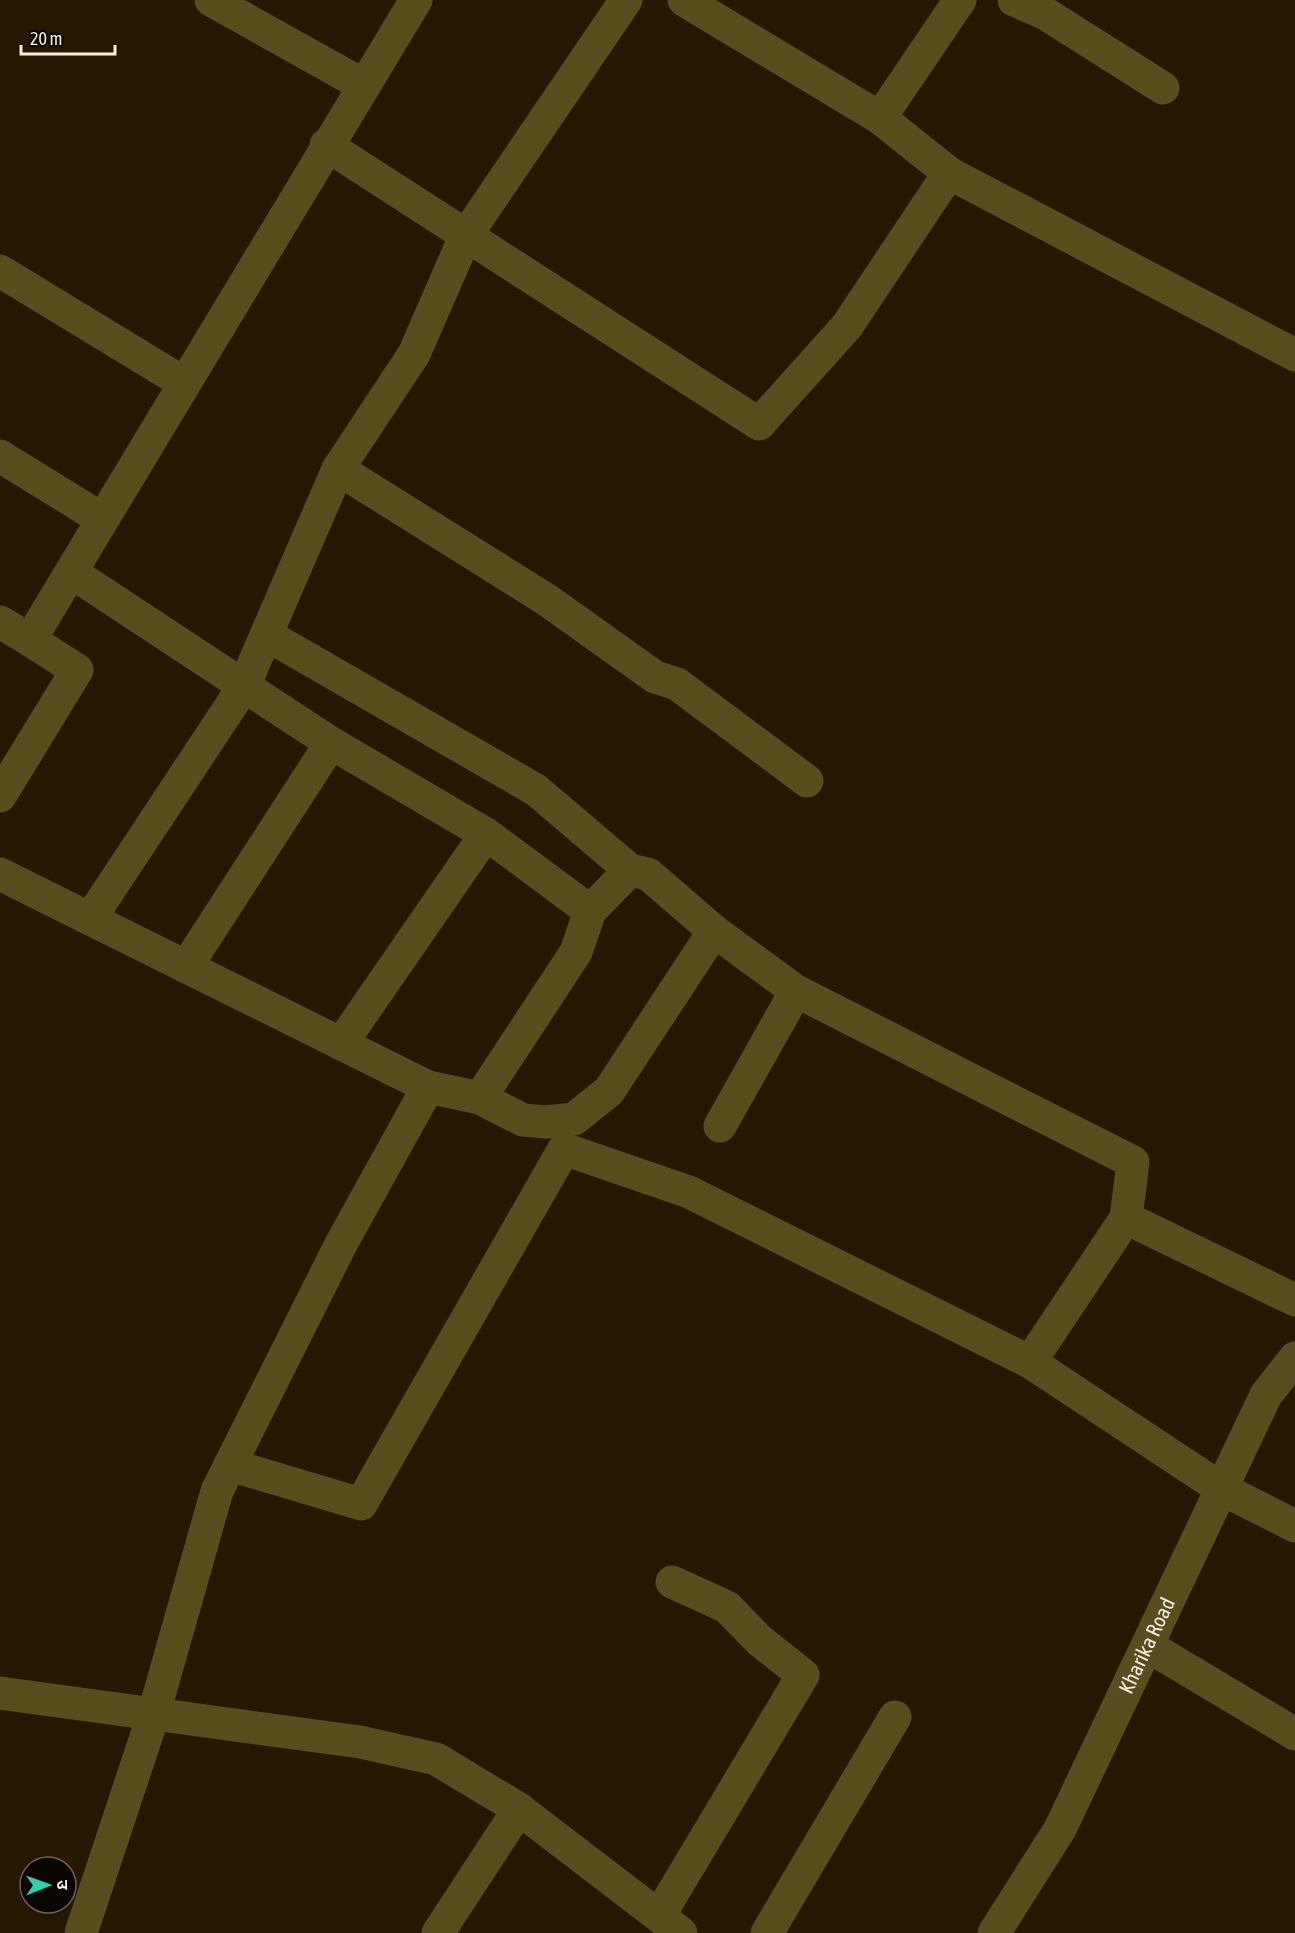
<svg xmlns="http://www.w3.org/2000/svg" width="1295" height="1933" viewBox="0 0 1295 1933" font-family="'Asap Condensed','Noto Sans Devanagari',sans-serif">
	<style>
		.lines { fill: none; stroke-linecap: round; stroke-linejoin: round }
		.minor { stroke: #5a4d1d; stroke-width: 33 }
		.labels { text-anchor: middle; stroke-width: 5; stroke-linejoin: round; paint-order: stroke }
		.street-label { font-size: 21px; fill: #f9efe0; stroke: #0a0500 }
	</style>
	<rect width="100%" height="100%" fill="#261800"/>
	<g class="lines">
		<g class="minor">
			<path d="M211,0L363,85"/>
			<path d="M684,0L880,118L949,173L1295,355"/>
			<path d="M1014,0L1046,14L1163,88"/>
			<path d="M880,118L960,0"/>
			<path d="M326,145L759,424L847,326L949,173"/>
			<path d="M0,271L184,383"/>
			<path d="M0,456L102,519"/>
			<path d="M338,469L547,600L655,677L677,684L807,781"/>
			<path d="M71,572L244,686L90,919"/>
			<path d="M0,622L30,640"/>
			<path d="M267,635L536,790L630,870L648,874L714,931L796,991L720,1126"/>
			<path d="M0,796L77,670L30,640L416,0"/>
			<path d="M0,874L428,1087L341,1244L217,1491L154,1713L81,1933"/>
			<path d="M590,911L486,834L331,743L244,686L338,469L414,354L465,237L626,0"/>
			<path d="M186,967L331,743"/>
			<path d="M796,991L1133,1162L1126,1218"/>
			<path d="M341,1044L486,834"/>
			<path d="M428,1087L480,1098L523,1120L546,1122L574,1119L609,1091L714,931"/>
			<path d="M480,1098L576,952L590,911L630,870"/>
			<path d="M1030,1362L1126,1218L1295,1300"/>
			<path d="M230,1465L361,1504L564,1149L689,1192L1030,1362L1222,1489L1295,1526"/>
			<path d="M1148,1646L1295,1734"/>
			<path d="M0,1693L360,1742L436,1759L519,1809L681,1933"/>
			<path d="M659,1916L803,1675L759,1640L727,1607L672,1582"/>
			<path d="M438,1933L519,1809"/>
			<path d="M767,1933L895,1717"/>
			<path id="s1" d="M994,1933L1060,1829L1266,1395L1295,1358"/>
		</g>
	</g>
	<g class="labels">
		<g class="street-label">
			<text dy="7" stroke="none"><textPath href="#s1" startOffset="326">Kharika Road</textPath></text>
		</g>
	</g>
	<g transform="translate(48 1885) rotate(89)"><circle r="28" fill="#0a0500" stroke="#6a635a" stroke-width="1.5"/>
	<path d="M0-4.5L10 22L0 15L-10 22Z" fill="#22d5af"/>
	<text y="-9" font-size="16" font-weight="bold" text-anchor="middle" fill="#f9efe0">उ</text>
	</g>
	<path d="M21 45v9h94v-9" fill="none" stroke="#f9efe0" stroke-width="3"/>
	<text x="30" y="45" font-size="18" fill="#f9efe0" stroke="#0a0500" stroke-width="4.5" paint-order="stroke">20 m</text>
</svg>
